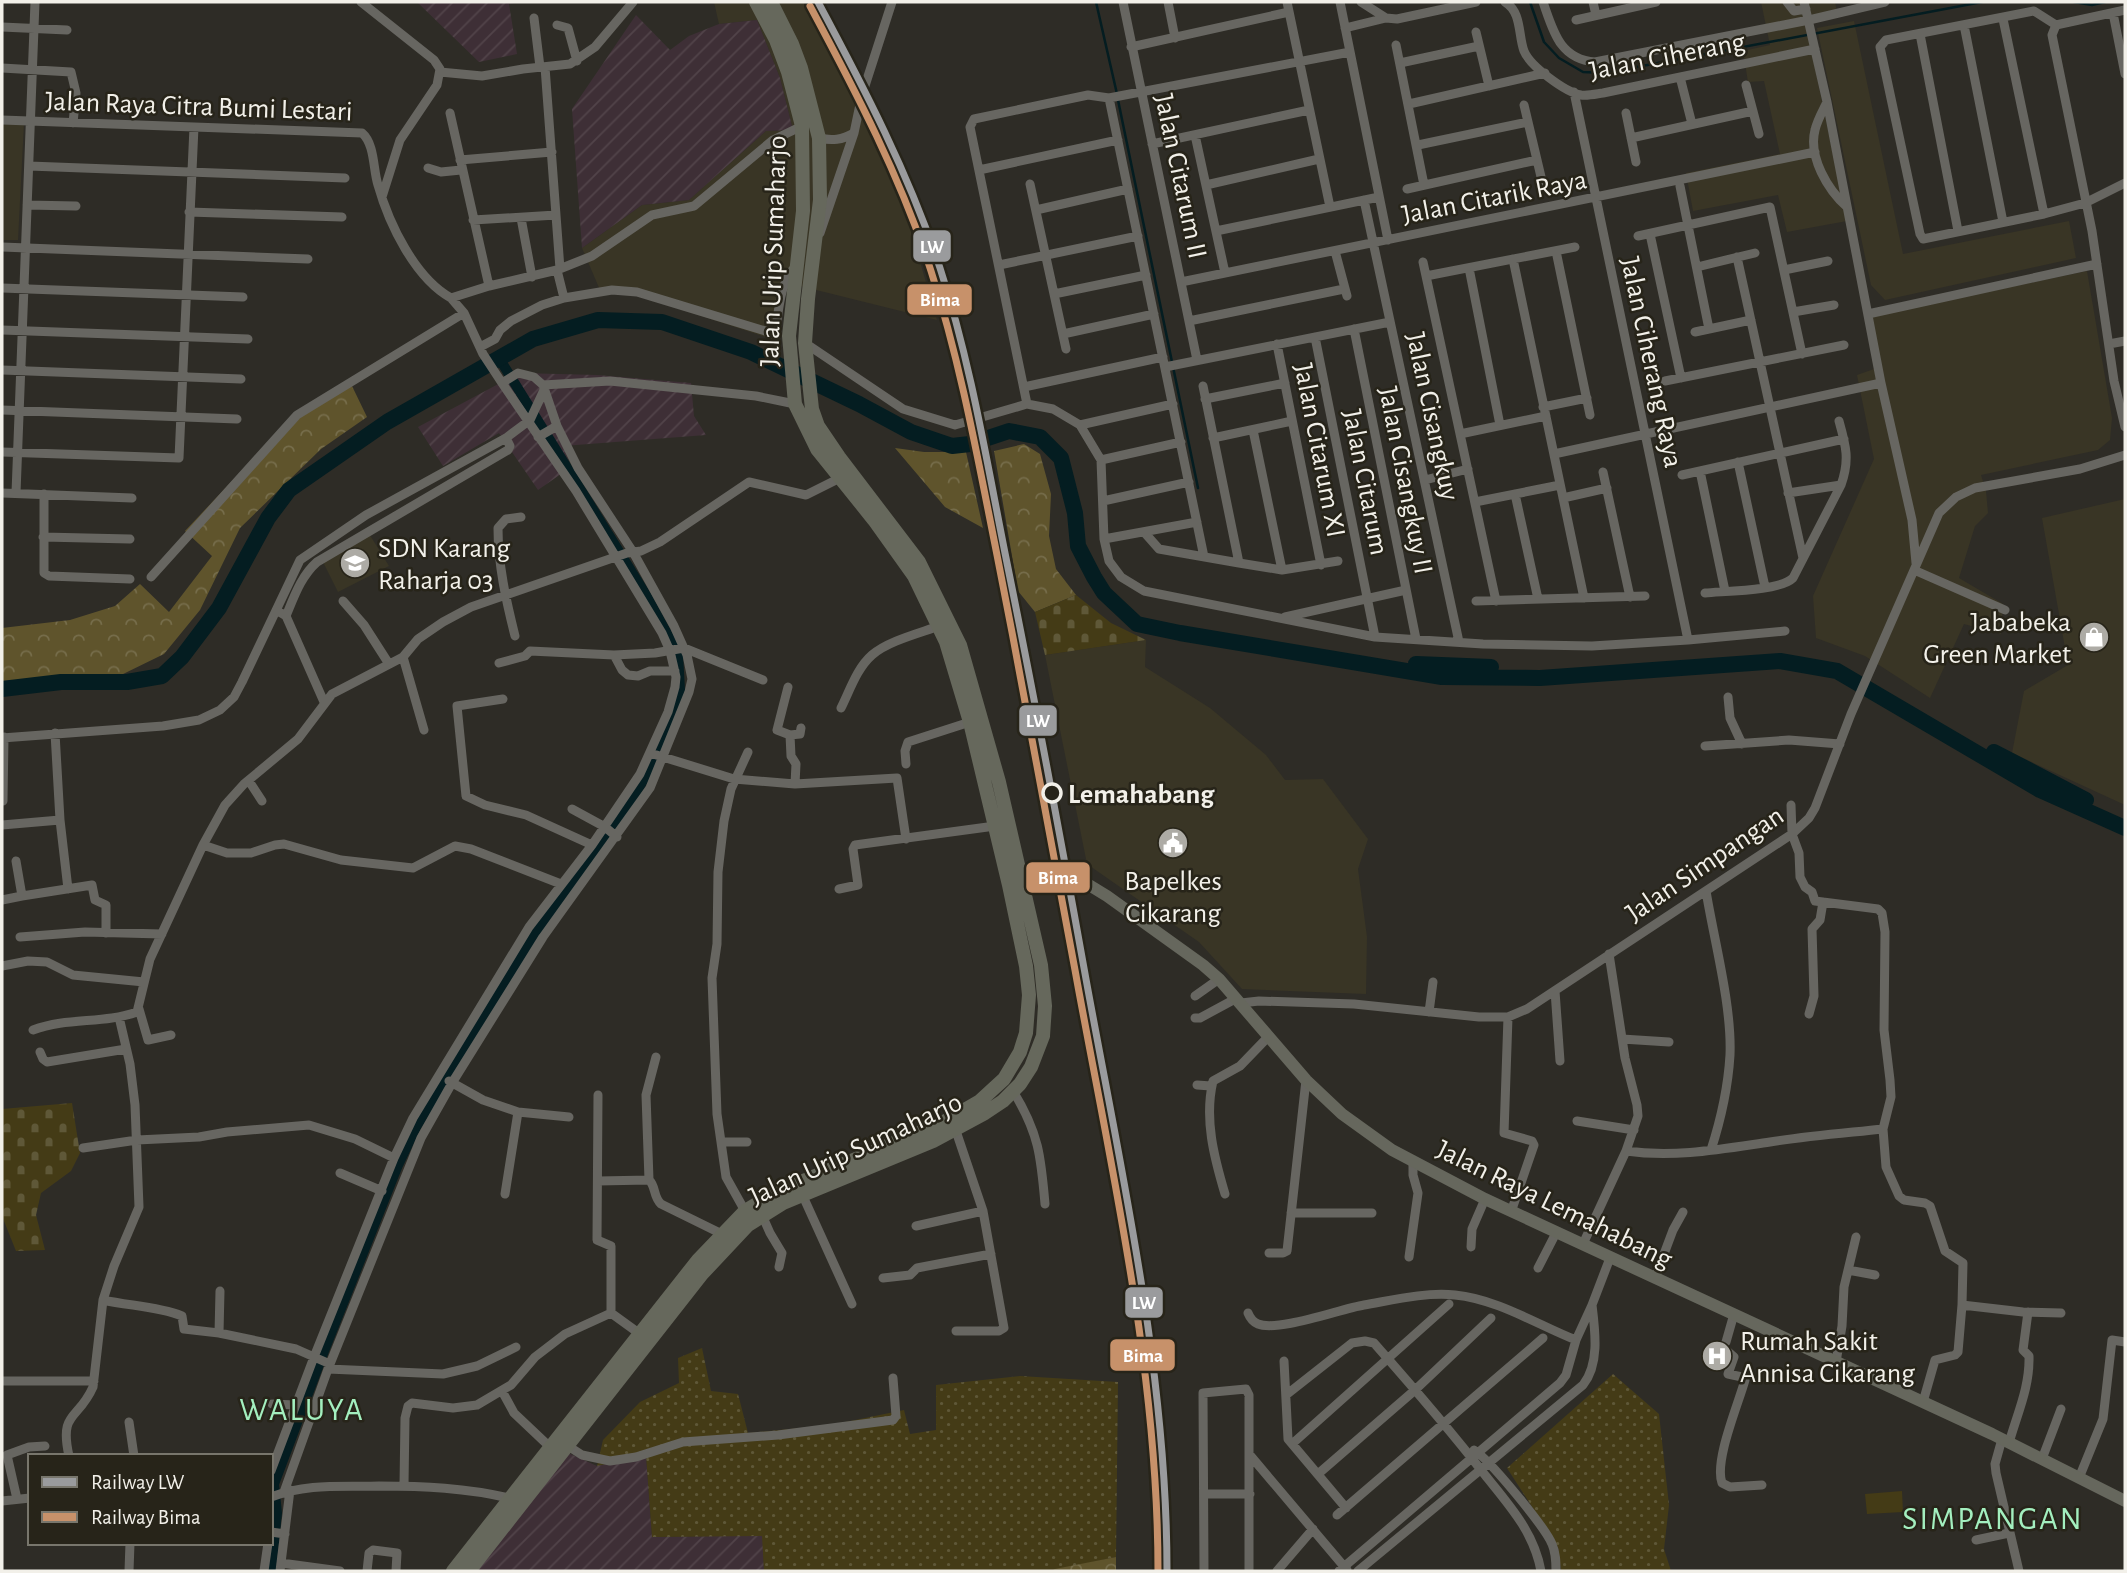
<svg xmlns="http://www.w3.org/2000/svg" width="2127" height="1573" viewBox="0 0 2127 1573" font-family="'Alegreya Sans',sans-serif">
	<style>
		.built { fill: #393525 }
		.industrial { fill: url(#industrial-furrows) }
		.green { fill: url(#green-dots) }
		.forest { fill: url(#forest-crowns) }
		.cemetery { fill: url(#cemetery-stones) }
		.pitch { fill: #443b16 }
		.lines { fill: none; stroke-linecap: round; stroke-linejoin: round }
		.stream { stroke: #041d21; stroke-width: 2.5 }
		.canal { stroke: #041d21; stroke-width: 10 }
		.river { stroke: #041d21; stroke-width: 16 }
		.minor { stroke: #676661; stroke-width: 9 }
		.major { stroke: #66675d; stroke-width: 12 }
		.highway { stroke: #66685c; stroke-width: 14 }
		.rail-1-casing { stroke: #272419; stroke-width: 12 }
		.rail-2-casing { stroke: #272419; stroke-width: 12 }
		.rail-1 { stroke: #9a9b9d; stroke-width: 7 }
		.rail-2 { stroke: #c7916a; stroke-width: 7 }
		.stop-dot { fill: #272419; stroke: #f2f0e9; stroke-width: 3.5 }
		.labels { text-anchor: middle; stroke-width: 5; stroke-linejoin: round; paint-order: stroke }
		.street-label { font-size: 28px; fill: #f2f0e9; stroke: #272419 }
		.poi-label { font-size: 28px; fill: #f2f0e9; stroke: #272419; text-anchor: start }
		.stop-label { font-size: 28px; font-weight: bold; fill: #f2f0e9; stroke: #272419; text-anchor: start }
		.quarter-label { font-size: 32px; letter-spacing: 2px; fill: #a3efbf; stroke: #272419 }
		.line-badge { stroke: #272419; stroke-width: 2.5 }
		.badge-label { font-size: 19px; text-anchor: middle; font-weight: bold; fill: #fff }
	</style>
	<defs>
		<pattern id="industrial-furrows" width="10" height="10" patternUnits="userSpaceOnUse" patternTransform="scale(1.75)"><rect width="10" height="10" fill="#3e2f36"/><path d="M-1 1l2-2M0 10L10 0M9 11l2-2" fill="none" stroke="#514349"/></pattern>
		<pattern id="green-dots" width="8" height="8" patternUnits="userSpaceOnUse" patternTransform="scale(1.75)"><rect width="8" height="8" fill="#443b16"/><path d="M2 2h.1M6 6h.1" fill="none" stroke="#5f5838" stroke-width="1.8" stroke-linecap="round"/></pattern>
		<pattern id="forest-crowns" width="20" height="18" patternUnits="userSpaceOnUse" patternTransform="scale(1.75)"><rect width="20" height="18" fill="#5f542c"/><path d="M2 6a3 3 0 1 1 6 0M12 15a3 3 0 1 1 6 0" fill="none" stroke="#766d4b"/></pattern>
		<pattern id="cemetery-stones" width="16" height="16" patternUnits="userSpaceOnUse" patternTransform="scale(1.75)"><rect width="16" height="16" fill="#443b16"/><path d="M2 7V4a2 2 0 0 1 4 0v3zM10 15v-3a2 2 0 0 1 4 0v3z" fill="#5f5838"/></pattern>
	</defs>
	<rect width="100%" height="100%" fill="#2e2c26"/>
	<path class="built" d="M714,2H803L871,133L907,217L937,320L784,282L772,339L640,296L600,290L582,248L642,205L689,200L766,131L793,130L780,78L757,20L719,24Z
		M1761,2H1835L1837,12L1805,20L1847,221L1787,232L1778,195L1693,211L1686,173L1780,154L1764,81L1748,82L1743,51L1770,45Z
		M1854,21L1903,254L2069,221L2076,258L1885,300L1871,285L1817,28Z
		M2,122L24,123L18,240H2Z
		M2087,271L2112,418L2110,440L2098,450L1981,475L1986,491L1988,513L1975,526L1959,578L2003,604L2001,634L1964,624L1930,698L1865,656L1816,638L1813,596L1874,459L1857,375L1874,369L1865,317Z
		M2125,499V805L2012,753L2024,691L2068,665L2042,518Z
		M368,532L389,566L338,592L322,560Z
		M1146,640L1145,667L1210,708L1266,755L1285,780L1323,779L1368,839L1358,869L1367,937L1366,994L1242,989L1199,942L1087,864L1045,655Z"/>
	<path class="industrial" d="M417,2H520L509,4L517,54L479,62Z
		M636,15L670,50L689,36L719,24L757,20L780,78L793,130L766,131L689,200L642,205L582,248L572,109Z
		M519,373L597,375L691,383L694,416L706,435L563,446L571,467L538,490L499,433L443,466L418,427Z
		M564,1451L597,1466L646,1455L652,1537L763,1535L764,1571H471Z"/>
	<path class="green" d="M702,1348L711,1391L738,1394L748,1433L831,1425L904,1410L910,1434L936,1430V1385L1020,1376L1118,1382L1116,1557L1051,1571H764L762,1536L652,1537L646,1455L597,1466L603,1440L640,1402L679,1383L678,1358Z
		M1613,1374L1659,1414L1669,1505L1664,1549L1671,1571H1561L1558,1547L1507,1468Z"/>
	<path class="forest" d="M352,386L367,417L321,449L240,528L200,610L164,654L119,676L2,681V628L70,620L115,606L140,584L169,612L212,556L185,531L297,412Z
		M1024,444L1040,454L1051,494L1049,536L1056,569L1076,595L1035,612L1018,591L994,451Z
		M895,448L924,452H966L983,528L945,507Z
		M1116,1557V1571H1051L1055,1569Z"/>
	<path class="cemetery" d="M1076,595L1111,623L1146,640L1045,655L1035,612Z
		M72,1103L80,1153L71,1171L41,1193L36,1215L45,1250L16,1251L2,1216V1109Z"/>
	<path class="pitch" d="M1902,1491L1903,1512L1867,1514L1865,1494Z"/>
	<g class="lines">
		<path class="stream" d="M1096,2L1117,94
			M1530,2L1544,42L1559,58L1583,72L1605,73L1982,2
			M2074,2L2092,5L2105,2
			M1118,100L1198,488"/>
		<path class="canal" d="M271,1571L277,1513L274,1484L324,1351L398,1165L416,1127L540,926L620,819L644,779L666,734L680,690L678,654L646,595L499,358"/>
		<path class="river" d="M1416,664L1491,667
			M2,689L61,682H127L162,676L182,657L219,608L268,518L289,490L387,422L533,339L598,320L662,322L751,352L859,404L911,432L952,446L970,444L1009,431L1040,437L1061,458L1075,513L1078,546L1094,577L1104,593L1137,624L1180,633L1442,677L1540,678L1780,661L1837,671L2040,790L2125,828
			M1994,752L2086,800"/>
		<path class="minor" d="M361,2L434,60L440,69L437,85L400,140L382,197
			M1123,2L1197,360
			M1168,2L1175,38
			M1287,2L1330,207
			M1340,2L1388,240
			M1361,2L1386,18L1397,19L1476,2
			M1505,2C1522,12 1518,35 1524,51C1530,66 1565,92 1581,95C1588,96 1596,94 1603,93L1815,49
			M1543,2C1553,30 1559,59 1595,62L1809,20L1885,2
			M1593,2L1596,15
			M1787,2L1794,11L1806,9
			M1804,2L1827,102L1881,383L1912,520L1916,563
			M2125,10L2056,25L2034,11L1886,40L1880,47L1920,234L1923,239L2044,214L2085,203L2125,183
			M2113,13L2125,74
			M534,18L540,67
			M2003,19L2044,214
			M1576,20L1656,2
			M557,25L568,28L577,61
			M1964,25L2003,222
			M2056,25L2052,35L2092,231L2114,381L2125,427
			M2,27L67,30
			M1345,28L1386,18
			M1476,32L1489,86
			M1920,34L1958,231
			M1396,45L1424,185
			M1131,47L1289,12
			M1400,63L1479,46
			M545,67L560,269
			M2,68L71,72L76,93L73,123
			M440,72L482,76L523,69L570,64L595,47L633,2
			M1680,77L1692,124
			M1746,85L1759,134
			M1574,92L1688,640
			M1109,98L1088,95L974,119L970,127L1027,404L1053,409L1080,425L1101,460L1104,539L1109,561L1121,577L1144,591L1375,637L1483,644L1592,646L1688,640L1785,631
			M1409,104L1545,73
			M1826,104C1822,112 1817,121 1815,130C1808,157 1828,190 1847,207
			M1524,105L1542,181
			M450,113L489,286
			M1626,113L1636,162
			M2,120L362,133C375,144 373,170 378,185C389,224 415,278 451,298L489,286L557,270L592,256L652,215L694,206L773,140L802,126
			M1195,135L1225,273
			M819,138C832,141 842,140 854,133
			M1631,138L1753,111
			M1152,144L1309,110
			M1418,145L1528,122
			M460,160L552,152
			M29,166L345,178
			M428,168L441,172L461,170
			M979,170L1118,140
			M1030,184L1066,349
			M1206,185L1319,159
			M1680,186L1709,329
			M1407,189L1537,160
			M1364,200L1459,642
			M27,205L76,206
			M1036,210L1128,189
			M189,212L342,217
			M521,218L532,277
			M473,220L556,215
			M1216,231L1379,197
			M820,233L854,133L862,95L892,2
			M1650,234L1681,378
			M1638,236L1770,207L1802,354
			M2,247L308,259
			M1335,251L1347,296
			M1556,251L1590,415
			M1737,257L1803,558
			M1513,259L1584,598
			M1423,262L1496,601
			M999,265L1138,236
			M1697,267L1755,253
			M1469,268L1500,425
			M557,270L564,298
			M1784,270L1828,261
			M1426,276L1575,247
			M1181,282L1815,152
			M2,288L243,297
			M1054,294L1146,275
			M1793,312L1834,305
			M1868,314L2097,264
			M1189,321L1344,289
			M1354,329L1416,639
			M2,330L248,339
			M1695,332L1751,320
			M1063,334L1154,314
			M1315,337L1375,637
			M805,343L903,409L955,425L1027,404
			M1277,344L1321,565
			M2109,344L2125,341
			M480,347L495,339L500,330L511,321L542,305L564,298L612,290L637,292L775,334C779,311 779,283 796,266
			M1165,367L1390,322
			M2,370L241,379
			M1665,381L1844,345
			M543,385L610,381L756,396L795,404
			M1203,386L1239,563
			M1024,387L1163,357
			M1205,399L1285,383
			M1543,407L1587,398
			M2,410L237,419
			M1080,425L1173,404
			M1253,430L1282,570
			M1460,434L1546,416
			M538,437L557,426
			M1213,438L1292,421
			M2,452L179,458L194,127
			M1554,454L1881,383
			M1101,460L1181,442
			M1738,462L1765,587
			M1700,471L1725,591
			M1603,472L1630,597
			M1682,475L1844,439
			M1425,480L1468,469
			M2,493L132,498
			M16,493L35,2
			M1788,493L1841,485
			M44,494V573L49,576L130,579
			M1515,494L1538,599
			M1563,498L1607,488
			M1103,501L1189,482
			M1475,502L1560,485
			M1144,532L1159,549L1239,563L1282,570L1338,561
			M43,537L130,539
			M1104,539L1197,522
			M1204,557L1109,98L1350,52
			M1914,570L2005,610
			M151,577L297,415L464,313
			M1705,593C1725,591 1780,591 1793,578L1841,485C1850,460 1846,446 1839,421
			M343,601L364,625L389,664
			M1476,601L1645,596
			M281,613L286,616L324,702
			M286,616C294,597 301,576 317,562L508,450L510,446L506,438
			M1285,617L1406,590
			M515,636C506,600 498,565 498,528L506,519L521,517
			M614,655L622,670L628,675L638,676L650,671H675
			M403,657L424,730
			M499,663L525,656L530,651L614,655L655,653L684,648L763,680
			M788,687L777,730L790,735
			M1728,697L1730,718L1742,744
			M503,699L457,706L466,796L485,805L526,815L592,845
			M841,708C850,690 857,668 872,655C888,641 920,633 939,626
			M55,733L60,820L68,889
			M2,738L163,726L199,720L220,710L234,697L242,682L300,560L366,515L506,438L530,420L544,390
			M1705,746L1789,740L1840,744
			M650,753L734,779L795,784L897,778L906,839
			M906,764L905,751L908,742L970,722
			M249,781L262,801
			M795,784L796,764L791,756L790,735L800,734L801,728
			M3,801L4,737
			M1791,805L1792,834L1799,853L1800,877L1805,887L1812,892L1815,901L1878,909L1882,913L1885,932L1884,1030L1890,1080L1891,1097L1883,1129L1886,1167L1899,1196L1904,1200L1925,1203L1930,1206L1945,1251L1963,1263L1962,1305L1958,1352L1955,1355L1935,1360L1923,1402
			M572,809L605,827L617,837
			M2,825L60,820
			M203,845L227,853H251L275,845L284,844L341,860L413,868L455,846L471,849L561,884
			M16,861L22,896L92,885L95,900L106,905V933
			M839,889L858,885L853,849L855,845L995,826
			M1706,891C1714,940 1732,1006 1730,1055C1728,1088 1721,1119 1711,1150
			M2,900L22,896
			M20,937L85,932L162,934
			M2,966L28,961L47,962L73,975L144,982
			M1555,991L1560,1061
			M1195,996L1219,979
			M1241,1003L1259,1001L1354,1004L1479,1017H1508L1527,1009L1792,834L1809,818L1815,808L1851,714L1939,513L1956,497L1975,488L2080,469L2125,455
			M139,1009L148,1040L171,1035
			M1429,1012L1433,982
			M1809,1014L1814,996L1812,929L1820,920L1823,902
			M1508,1017L1504,1133L1532,1141L1534,1145L1511,1212
			M1195,1018H1200L1237,998
			M33,1030C68,1017 103,1024 137,1012L150,959L203,845L225,805L244,784L298,739L332,694L403,657L418,639L443,622L471,607L627,553L641,551L660,542L749,482L806,495L840,478
			M1622,1039L1669,1042
			M40,1052L43,1059L47,1062L126,1049
			M656,1057L646,1095L649,1180C656,1186 653,1197 661,1204L722,1234
			M449,1081L483,1100L518,1112L505,1194
			M1197,1085L1211,1086
			M1013,1091C1039,1133 1041,1157 1045,1204
			M518,1112L569,1117
			M1577,1121L1634,1130
			M956,1131L983,1211L1004,1328L999,1331H956
			M721,1142H747
			M83,1148L137,1140L199,1137L227,1132L309,1125L355,1139L394,1158
			M1626,1151C1675,1158 1722,1149 1770,1142C1808,1136 1846,1133 1883,1129
			M340,1173L382,1191
			M598,1181L649,1180
			M802,1194L852,1304
			M1225,1194C1214,1157 1204,1119 1213,1081L1240,1066L1268,1037
			M745,1211L726,1177L717,1114L712,978L717,944L718,872L724,821L731,789L748,752
			M1291,1213H1372
			M762,1215L770,1233L782,1253L779,1267
			M916,1226L983,1211
			M1583,1244L1626,1151L1638,1116L1637,1105L1625,1058L1609,954
			M1471,1247L1472,1229L1485,1199
			M1269,1253H1283L1287,1251L1306,1080
			M1409,1257L1418,1193L1413,1175V1162
			M1538,1268L1556,1233
			M1848,1270L1875,1275
			M883,1278L910,1275L917,1268L991,1254
			M1655,1278L1673,1230L1683,1212
			M220,1291L219,1333L296,1349L330,1364
			M103,1300C129,1306 157,1306 182,1316L184,1329L219,1333
			M1592,1305L1610,1258
			M1962,1305L2023,1312L2061,1313
			M611,1313L640,1334
			M1248,1313C1250,1318 1253,1322 1258,1324C1278,1332 1340,1309 1364,1305C1393,1300 1425,1292 1455,1295C1497,1299 1538,1325 1576,1340
			M1726,1342L1734,1314
			M1727,1351L1734,1357L1728,1374L1742,1377L1745,1380C1738,1405 1714,1461 1722,1483L1730,1487L1762,1485
			M1284,1361L1288,1439L1346,1508
			M1836,1362L1842,1326L1844,1287L1856,1237
			M328,1369L443,1374L477,1366L516,1347
			M2,1381H94
			M502,1391L514,1413L551,1448
			M1286,1395L1352,1343L1365,1341L1374,1343C1412,1386 1450,1430 1485,1475C1509,1505 1534,1532 1541,1571
			M272,1404L295,1405
			M129,1422L134,1456
			M2002,1439L1995,1464L1996,1473L2019,1571
			M2009,1443C2017,1414 2030,1387 2029,1356L2023,1350L2028,1312
			M1292,1444L1449,1304
			M568,1446L582,1455L610,1461L636,1457L683,1442L778,1435L893,1420L896,1416L893,1378
			M1474,1450C1489,1459 1545,1527 1552,1544C1556,1553 1556,1562 1556,1571
			M1249,1454L1347,1570
			M69,1456C59,1411 78,1421 93,1387L103,1300L114,1266L139,1207L135,1105L130,1064L119,1017
			M2042,1459L2061,1409
			M271,1471L314,1357L394,1158L413,1118L529,927L592,845L640,774L668,712L675,687L676,677L670,651L662,633L576,491L502,383L483,354L464,313L451,298
			M1318,1474L1415,1390L1491,1318
			M2079,1478L2103,1419L2112,1340L2125,1342
			M404,1485L405,1418L408,1406L412,1403L453,1408L477,1405L511,1385L535,1357L565,1334L611,1313V1246L597,1240L598,1095
			M284,1492L328,1369L421,1138L452,1083L543,937L650,788L689,692L692,679L687,655L674,626L633,552L578,468L557,426L543,385L534,377L518,373L502,383
			M1204,1494H1250
			M271,1497C307,1483 342,1487 379,1486C424,1486 466,1488 509,1498
			M17,1499L7,1455L29,1447L45,1446
			M2,1501L30,1498
			M1337,1515L1543,1338
			M271,1532L285,1534
			M1976,1540L2009,1533
			M281,1563L340,1571
			M129,1571L130,1543
			M264,1571L268,1543
			M280,1571L290,1490
			M367,1571L369,1553L373,1550L397,1553L396,1571
			M1204,1571L1203,1393L1246,1389L1249,1395V1571
			M1277,1571L1313,1529
			M1339,1571L1560,1383L1566,1375L1576,1340L1592,1305C1595,1330 1600,1364 1583,1385L1358,1571"/>
		<path class="major" d="M1022,884L1079,882L1089,885L1107,896L1203,965L1219,979L1306,1080L1342,1114L1392,1150L1485,1199L1992,1434L2125,1501"/>
		<path class="highway" d="M453,1571L698,1260L745,1211L777,1192L942,1123L980,1101L1004,1079L1020,1052L1026,1033L1029,995L1026,966L1009,885L970,722L946,642L914,576L874,520L817,449L795,404L789,336L803,211L802,126L788,72L776,40L756,2
			M469,1571L702,1274L748,1225L783,1203L933,1141L985,1113L1003,1101L1020,1084L1031,1067L1043,1036L1045,1006L1041,965L999,782L960,645L919,562L839,457L818,426L812,409L805,343L808,299L820,200L819,138L801,68L792,44L771,2"/>
		<g class="rail-1-casing">
			<path id="rail-1" d="M818,2C864,88 909,174 940,268C970,360 986,457 1005,553C1033,691 1059,829 1084,968C1120,1168 1167,1367 1167,1571"/>
		</g>
		<g class="rail-2-casing">
			<path id="rail-2" d="M810,6C856,92 901,178 931,271C961,364 978,460 997,555C1024,693 1050,831 1075,970C1111,1169 1158,1368 1158,1571"/>
		</g>
		<use href="#rail-1" class="rail-1"/>
		<use href="#rail-2" class="rail-2"/>
	</g>
	<defs>
		<g id="school-disc" transform="scale(1.575)"><circle r="9.5" fill="#adaba5" stroke="#272419"/><path d="M0-5L7-2L0 1L-7-2ZM-4 1L0 2.5L4 1V4Q0 6-4 4Z" fill="#fff"/></g>
		<g id="shop-disc" transform="scale(1.575)"><circle r="9.5" fill="#adaba5" stroke="#272419"/><path d="M-5-2.5h2.3a2.7 3.5 0 0 1 5.4 0H5L5.5 6h-11ZM-1.5-2.5h3a1.5 2.3 0 0 0-3 0Z" fill="#fff"/></g>
		<g id="civic-disc" transform="scale(1.575)"><circle r="9.5" fill="#adaba5" stroke="#272419"/><path d="M-.6-6.5H3V-4.5H.6V-3L4-1V1h2V6H-6V1h2V-1L-.6-3ZM-1.2 2.5V6h2.4V2.5Z" fill="#fff"/></g>
		<g id="hospital-disc" transform="scale(1.575)"><circle r="9.5" fill="#adaba5" stroke="#272419"/><path d="M-5-5h3v3.5h4V-5h3V5h-3V1.5h-4V5h-3Z" fill="#fff"/></g>
	</defs>
	<g fill-rule="evenodd">
		<use href="#school-disc" x="355" y="563"/>
		<use href="#shop-disc" x="2094" y="637"/>
		<use href="#civic-disc" x="1173" y="843"/>
		<use href="#hospital-disc" x="1717" y="1356"/>
	</g>
	<circle class="stop-dot" cx="1052" cy="793" r="9"/>
	<g class="labels">
		<g class="street-label">
			<text transform="translate(1667 55) rotate(-11)" y="10">Jalan Ciherang</text>
			<text transform="translate(199 105) rotate(2)" y="10">Jalan Raya Citra Bumi Lestari</text>
			<text transform="translate(1182 176) rotate(78)" y="10">Jalan Citarum II</text>
			<text transform="translate(1494 196) rotate(-11)" y="10">Jalan Citarik Raya</text>
			<text transform="translate(772 251) rotate(-88)" y="10">Jalan Urip Sumaharjo</text>
			<text transform="translate(1653 362) rotate(78)" y="10">Jalan Ciherang Raya</text>
			<text transform="translate(1434 416) rotate(78)" y="10">Jalan Cisangkuy</text>
			<text transform="translate(1321 450) rotate(79)" y="10">Jalan Citarum XI</text>
			<text transform="translate(1407 480) rotate(79)" y="10">Jalan Cisangkuy II</text>
			<text transform="translate(1367 482) rotate(79)" y="10">Jalan Citarum</text>
			<text transform="translate(1704 863) rotate(-34)" y="10">Jalan Simpangan</text>
			<text transform="translate(855 1148) rotate(-25)" y="10">Jalan Urip Sumaharjo</text>
			<text transform="translate(1555 1203) rotate(26)" y="10">Jalan Raya Lemahabang</text>
		</g>
		<g class="poi-label">
			<text x="378" y="557">SDN Karang<tspan x="378" dy="32">Raharja 03</tspan></text>
			<text x="2071" y="631" text-anchor="end">Jababeka<tspan x="2071" dy="32">Green Market</tspan></text>
			<text x="1173" y="890" text-anchor="middle">Bapelkes<tspan x="1173" dy="32">Cikarang</tspan></text>
			<text x="1740" y="1350">Rumah Sakit<tspan x="1740" dy="32">Annisa Cikarang</tspan></text>
		</g>
		<g class="stop-label">
			<text x="1068" y="803">Lemahabang</text>
		</g>
		<g class="quarter-label">
			<text x="302" y="1420">WALUYA</text>
			<text x="1993" y="1529">SIMPANGAN</text>
		</g>
	</g>
	<g class="line-badge">
		<rect x="912" y="229" width="40" height="34" rx="7" fill="#9a9b9d"/>
		<rect x="906" y="283" width="67" height="33" rx="7" fill="#c7916a"/>
		<rect x="1018" y="704" width="40" height="33" rx="7" fill="#9a9b9d"/>
		<rect x="1025" y="861" width="66" height="33" rx="7" fill="#c7916a"/>
		<rect x="1124" y="1286" width="40" height="33" rx="7" fill="#9a9b9d"/>
		<rect x="1109" y="1338" width="67" height="34" rx="7" fill="#c7916a"/>
	</g>
	<g class="badge-label">
		<text x="932" y="253">LW</text>
		<text x="940" y="306">Bima</text>
		<text x="1038" y="727">LW</text>
		<text x="1058" y="884">Bima</text>
		<text x="1144" y="1309">LW</text>
		<text x="1143" y="1362">Bima</text>
	</g>
	<rect width="2127" height="1573" fill="none" stroke="#f2f0e9" stroke-width="7"/>
	<rect x="28" y="1454" width="245" height="91" fill="#272419" stroke="#78766c" stroke-width="2"/>
	<rect x="42" y="1477" width="35" height="10" fill="#9a9b9d" stroke="#78766c" stroke-width="2"/>
	<text x="91" y="1489" font-size="21" fill="#f2f0e9">Railway LW</text>
	<rect x="42" y="1512" width="35" height="10" fill="#c7916a" stroke="#78766c" stroke-width="2"/>
	<text x="91" y="1524" font-size="21" fill="#f2f0e9">Railway Bima</text>
</svg>
